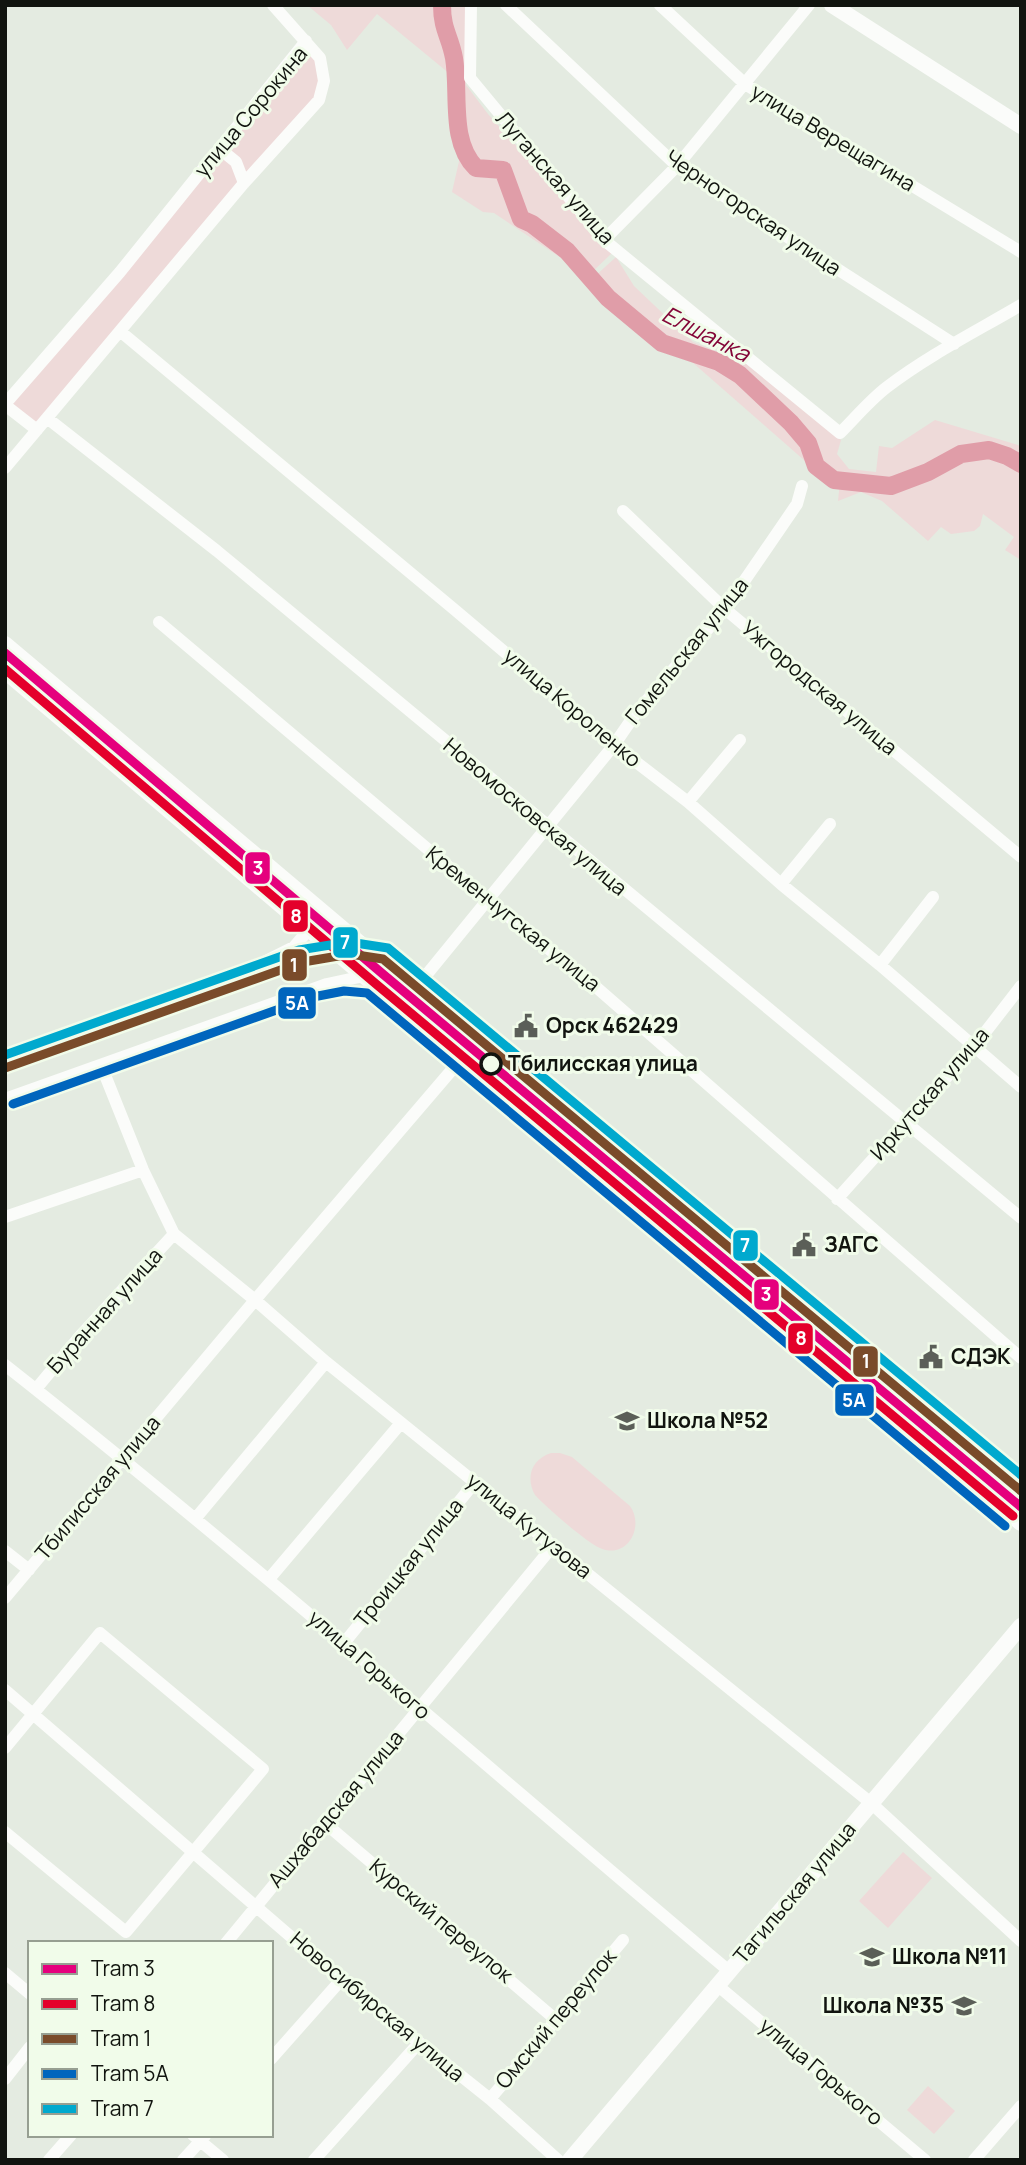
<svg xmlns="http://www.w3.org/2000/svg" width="1026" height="2165" viewBox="0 0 1026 2165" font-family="Manrope,sans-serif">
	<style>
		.green { fill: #eedad9 }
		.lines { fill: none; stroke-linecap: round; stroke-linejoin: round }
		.river { stroke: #e09da8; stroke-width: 18 }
		.minor { stroke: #fbfcfa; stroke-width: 12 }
		.major { stroke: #fbfcfa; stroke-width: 16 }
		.tram-1-casing { stroke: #f1fcea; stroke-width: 14 }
		.tram-2-casing { stroke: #f1fcea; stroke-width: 14 }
		.tram-3-casing { stroke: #f1fcea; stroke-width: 14 }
		.tram-4-casing { stroke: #f1fcea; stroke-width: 14 }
		.tram-5-casing { stroke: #f1fcea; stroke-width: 14 }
		.tram-1 { stroke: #e5007d; stroke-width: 9 }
		.tram-2 { stroke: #e4002b; stroke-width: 9 }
		.tram-3 { stroke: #7a4b2a; stroke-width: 9 }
		.tram-4 { stroke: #0065bd; stroke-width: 9 }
		.tram-5 { stroke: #00a9ce; stroke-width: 9 }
		.stop-dot { fill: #f1fcea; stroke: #11140f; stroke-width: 3.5 }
		.labels { text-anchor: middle; stroke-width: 6; stroke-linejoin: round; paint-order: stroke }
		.street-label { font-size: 21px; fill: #11140f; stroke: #f1fcea }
		.poi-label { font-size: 21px; font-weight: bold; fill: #11140f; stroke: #f1fcea; text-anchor: start }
		.stop-label { font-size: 21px; font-weight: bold; fill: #11140f; stroke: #f1fcea; text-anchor: start }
		.water-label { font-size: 23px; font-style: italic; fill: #830537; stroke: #f1fcea }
		.line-badge { stroke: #f1fcea; stroke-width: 2.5 }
		.badge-label { font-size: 19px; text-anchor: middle; font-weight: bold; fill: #fff }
	</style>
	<rect width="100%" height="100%" fill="#e4ebe1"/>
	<path class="green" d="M307,5H466V85L488,114L612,253L588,276L494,213L483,212L452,192L460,157L456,79L377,14L347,50L331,25Z
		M306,41L320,58L319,100L37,430L5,404Z
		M616,257L634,286L693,342L744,362L841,440L837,454L849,469L876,472L879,446L892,448L935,420L1021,446V560L1005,550L1014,537L983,514L980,526L974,531L951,534L941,527L928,541L882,501L861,492L838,501L840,481L832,474L821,475L668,341L609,304L594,287L598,283L593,278Z
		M551,1453H560L572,1457L630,1506C645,1527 627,1560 600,1548C587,1543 545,1506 535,1495C525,1477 532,1459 551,1453Z
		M903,1852L932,1878L888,1928L859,1901Z
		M928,2086L955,2111L934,2134L907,2110Z"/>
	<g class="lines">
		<path class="river" d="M442,5C442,30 450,36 454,58C460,93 449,141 476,168L503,170L521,219L532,224L567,251L608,298L662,343L719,362L740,375L791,423L808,443L816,466L834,480L891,486L928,472L961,454L989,450L1007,456L1021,464"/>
		<path class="minor" d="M471,5L470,78L604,240L840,433C855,418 870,400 887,387C929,355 975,332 1021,305
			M506,5L677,166L954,344
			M660,5L745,84L1021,252
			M220,149L236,162L244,183
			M604,240L677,166L809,5
			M121,332L455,610L614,745L688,802L781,884L880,965L1021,1087
			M5,404L120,272L306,41
			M5,405L37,430
			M47,418L217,551L1021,1218
			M5,468L244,183L319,100L324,81L320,58L273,5
			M623,511L725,609L1021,857
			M159,622L488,900L596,987L1021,1358
			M688,802L740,740
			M781,884L830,824
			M880,965L933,897
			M401,1006L614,745L636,713L725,609L797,504L802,486
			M101,1065L143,1170L174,1234L255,1300L326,1362L871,1803L1021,1941
			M5,1066L181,1003L294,947L323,913
			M5,1099L327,984L364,976L397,974
			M837,1199L973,1048L1021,986
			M5,1217L143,1170
			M5,1365C252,1560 488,1768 729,1971
			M36,1389L80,1336L174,1234
			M195,1519L326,1362
			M5,1551L29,1570
			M269,1579L401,1423
			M5,1598L255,1300L462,1058
			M344,1643L475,1482
			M5,1690L341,1980L490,2099L558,2160
			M5,1748L100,1633L263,1769L126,1932L5,1832
			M326,1824L555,2019
			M226,1943L553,1546
			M5,1973L30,1994
			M717,1985L925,2160
			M271,2059L341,1980
			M5,2079L30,2047
			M490,2099L623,1940
			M193,2135L223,2160
			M49,2160L71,2135
			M183,2160L205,2136
			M314,2160L418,2044
			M974,2160L1021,2106"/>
		<path class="major" d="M832,5L1021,126
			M5,644L414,989L1021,1495
			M5,671L364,976L1021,1523
			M570,2160L1021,1626"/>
		<g class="tram-1-casing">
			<path id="tram-1" d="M5,653L384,975L1021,1507"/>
		</g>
		<g class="tram-2-casing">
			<path id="tram-2" d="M5,669L376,984L1013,1516"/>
		</g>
		<g class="tram-3-casing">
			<path id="tram-3" d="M5,1068L303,962L350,954L383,959L1021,1491"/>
		</g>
		<g class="tram-4-casing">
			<path id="tram-4" d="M13,1104L313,997L344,991L367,993L1005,1526"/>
		</g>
		<g class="tram-5-casing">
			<path id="tram-5" d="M5,1055L299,950L349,942L388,948L1021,1475"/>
		</g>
		<use href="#tram-1" class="tram-1"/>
		<use href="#tram-2" class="tram-2"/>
		<use href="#tram-3" class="tram-3"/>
		<use href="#tram-4" class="tram-4"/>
		<use href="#tram-5" class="tram-5"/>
	</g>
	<defs>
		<g id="civic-bare" transform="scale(1.89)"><path d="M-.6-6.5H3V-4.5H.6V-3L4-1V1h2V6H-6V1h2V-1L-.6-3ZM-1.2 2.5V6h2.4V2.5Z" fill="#5b5f58" stroke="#f1fcea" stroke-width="2.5" paint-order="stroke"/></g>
		<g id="school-bare" transform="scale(1.89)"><path d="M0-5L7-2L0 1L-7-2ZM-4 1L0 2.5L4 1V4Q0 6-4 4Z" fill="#5b5f58" stroke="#f1fcea" stroke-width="2.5" paint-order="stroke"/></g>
	</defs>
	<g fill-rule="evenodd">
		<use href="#civic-bare" x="526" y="1026"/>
		<use href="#civic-bare" x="804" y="1245"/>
		<use href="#civic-bare" x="931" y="1357"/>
		<use href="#school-bare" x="627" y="1421"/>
		<use href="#school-bare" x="872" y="1957"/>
		<use href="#school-bare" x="964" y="2006"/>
	</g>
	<circle class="stop-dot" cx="491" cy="1064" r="10"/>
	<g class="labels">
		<g class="street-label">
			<text transform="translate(251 112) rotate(-50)" y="7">улица Сорокина</text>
			<text transform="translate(833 138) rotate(31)" y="7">улица Верещагина</text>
			<text transform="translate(555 178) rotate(49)" y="7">Луганская улица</text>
			<text transform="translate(753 213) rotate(34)" y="7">Черногорская улица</text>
			<text transform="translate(687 651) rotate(-51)" y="7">Гомельская улица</text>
			<text transform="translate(819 688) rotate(40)" y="7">Ужгородская улица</text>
			<text transform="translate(572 708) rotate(40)" y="7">улица Короленко</text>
			<text transform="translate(535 817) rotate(40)" y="7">Новомосковская улица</text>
			<text transform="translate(513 919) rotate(39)" y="7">Кременчугская улица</text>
			<text transform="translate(930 1094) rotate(-49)" y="7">Иркутская улица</text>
			<text transform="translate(105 1311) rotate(-48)" y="7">Буранная улица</text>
			<text transform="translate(98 1488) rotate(-50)" y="7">Тбилисская улица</text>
			<text transform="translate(529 1526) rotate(39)" y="7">улица Кутузова</text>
			<text transform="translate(409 1563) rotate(-51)" y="7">Троицкая улица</text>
			<text transform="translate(369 1665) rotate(41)" y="7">улица Горького</text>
			<text transform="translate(336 1809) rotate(-50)" y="7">Ашхабадская улица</text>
			<text transform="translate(795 1893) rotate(-50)" y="7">Тагильская улица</text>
			<text transform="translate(441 1921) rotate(40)" y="7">Курский переулок</text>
			<text transform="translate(377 2007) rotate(40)" y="7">Новосибирская улица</text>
			<text transform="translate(556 2019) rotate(-50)" y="7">Омский переулок</text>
			<text transform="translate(821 2072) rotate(40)" y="7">улица Горького</text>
		</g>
		<g class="poi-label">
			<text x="546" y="1033">Орск 462429</text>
			<text x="824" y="1252">ЗАГС</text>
			<text x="951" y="1364">СДЭК</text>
			<text x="647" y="1428">Школа №52</text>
			<text x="892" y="1964">Школа №11</text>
			<text x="944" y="2013" text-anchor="end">Школа №35</text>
		</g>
		<g class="stop-label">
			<text x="508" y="1071">Тбилисская улица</text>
		</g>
		<g class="water-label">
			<text transform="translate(706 334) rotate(27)" y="8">Елшанка</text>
		</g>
	</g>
	<g class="line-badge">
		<rect x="244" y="851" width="27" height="34" rx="7" fill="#e5007d"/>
		<rect x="282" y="899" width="27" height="34" rx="7" fill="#e4002b"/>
		<rect x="332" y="926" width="27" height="33" rx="7" fill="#00a9ce"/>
		<rect x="281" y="948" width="27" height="34" rx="7" fill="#7a4b2a"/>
		<rect x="277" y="986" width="40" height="34" rx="7" fill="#0065bd"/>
		<rect x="732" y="1229" width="27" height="33" rx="7" fill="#00a9ce"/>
		<rect x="753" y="1278" width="27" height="33" rx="7" fill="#e5007d"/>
		<rect x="787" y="1322" width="27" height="33" rx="7" fill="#e4002b"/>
		<rect x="852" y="1345" width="27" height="33" rx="7" fill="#7a4b2a"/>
		<rect x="834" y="1383" width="41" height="34" rx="7" fill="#0065bd"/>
	</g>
	<g class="badge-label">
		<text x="258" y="875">3</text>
		<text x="296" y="923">8</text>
		<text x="345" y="949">7</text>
		<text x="294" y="972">1</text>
		<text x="297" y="1010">5А</text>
		<text x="745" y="1252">7</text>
		<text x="766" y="1301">3</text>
		<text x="801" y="1345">8</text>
		<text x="866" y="1368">1</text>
		<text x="854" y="1407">5А</text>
	</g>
	<rect width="1026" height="2165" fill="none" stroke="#11140f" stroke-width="14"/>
	<rect x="28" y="1941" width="245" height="196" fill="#f1fcea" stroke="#979f92" stroke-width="2"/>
	<rect x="42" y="1964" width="35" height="10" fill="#e5007d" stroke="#979f92" stroke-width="2"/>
	<text x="91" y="1976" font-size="21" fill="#11140f">Tram 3</text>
	<rect x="42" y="1999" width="35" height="10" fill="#e4002b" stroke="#979f92" stroke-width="2"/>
	<text x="91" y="2011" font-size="21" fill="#11140f">Tram 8</text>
	<rect x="42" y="2034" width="35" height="10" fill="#7a4b2a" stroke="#979f92" stroke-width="2"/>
	<text x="91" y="2046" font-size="21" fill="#11140f">Tram 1</text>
	<rect x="42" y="2069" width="35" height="10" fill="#0065bd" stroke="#979f92" stroke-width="2"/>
	<text x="91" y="2081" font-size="21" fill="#11140f">Tram 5А</text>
	<rect x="42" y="2104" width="35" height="10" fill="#00a9ce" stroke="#979f92" stroke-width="2"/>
	<text x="91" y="2116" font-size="21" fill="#11140f">Tram 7</text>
</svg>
